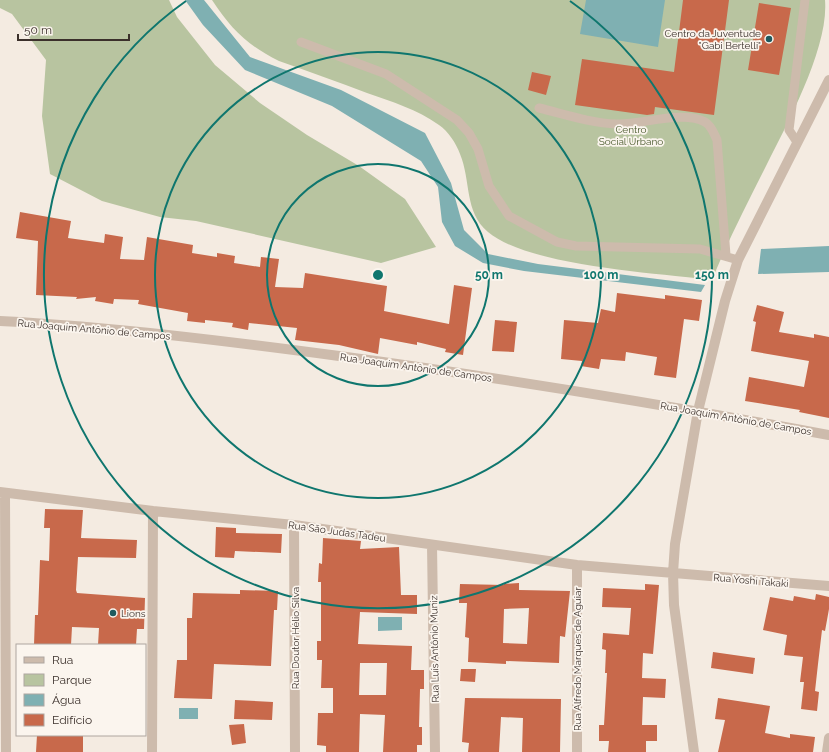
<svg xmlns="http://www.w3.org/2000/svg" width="829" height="752" viewBox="0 0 829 752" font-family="Raleway,sans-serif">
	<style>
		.green { fill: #b8c4a0 }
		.water { fill: #7fb0b2 }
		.building { fill: #c8694b; fill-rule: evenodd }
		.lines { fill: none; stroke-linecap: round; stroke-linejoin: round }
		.lane { stroke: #cdbbac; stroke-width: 9 }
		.street { stroke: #cdbbac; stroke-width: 10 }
		.ring { fill: none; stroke: #0f766e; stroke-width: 2 }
		.poi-dot { fill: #1f5a5e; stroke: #fbf5ee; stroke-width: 1.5 }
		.labels { text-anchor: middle; stroke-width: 3.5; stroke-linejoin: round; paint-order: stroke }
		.poi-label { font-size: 10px; fill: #3b302b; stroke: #fbf5ee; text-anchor: end }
		.park-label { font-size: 10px; fill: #4a5a2e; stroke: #fbf5ee }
		.street-label { font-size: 10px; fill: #3b302b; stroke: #fbf5ee }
		.centre { fill: #0f766e; stroke: #fbf5ee; stroke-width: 2 }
		.ring-label { font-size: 12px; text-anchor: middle; font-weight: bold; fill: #0f766e; stroke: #fbf5ee; stroke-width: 3.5; stroke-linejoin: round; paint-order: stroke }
	</style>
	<rect width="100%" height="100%" fill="#f4ebe1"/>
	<path class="green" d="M0,0H169L177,17L215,65L260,103L307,135L359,166L405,199L436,247L381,263L196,221L160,217L102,201L50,174L42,116L46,60L12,14L0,8Z
		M212,0H825C829,47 788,122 767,164C748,202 728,240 712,280C657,273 528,266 488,232C464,212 471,180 460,154C456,143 448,131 439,125C417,109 392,102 367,93C338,82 308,71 279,61C248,46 231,29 212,0Z"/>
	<path class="water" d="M185,0H204L250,57L341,90L425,133L451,183L464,230L488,254L538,264L705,285L701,292L524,271L483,263L455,246L442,222L438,187L421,161L332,106L245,70L203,25Z
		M586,0H665L658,47L580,34Z
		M829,246V272L758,274L761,249Z
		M378,617H402V630L378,631Z
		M179,708H198V719H179Z"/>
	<path class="building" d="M683,0H729L714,115L655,107L654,114L647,115L575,105L582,59L674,72Z
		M759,3L791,8L779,75L748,70Z
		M532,72L551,76L546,95L528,90Z
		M20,212L71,221L68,238L104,243L105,234L123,237L120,259L144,260L147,237L193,245L192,253L217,257V253L235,256L234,263L260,267L261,257L279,259L275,287L303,288L305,273L387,286L384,311L449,324L454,285L472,288L463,355L445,352L446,349L417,342V345L380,338L378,354L339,345L295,340L297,328L249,323L248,330L232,327L233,323L205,320V323L187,321L188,313L138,304L139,300L114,299L113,304L95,301L96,297L76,299L77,297L36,295L38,241L16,238Z
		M617,293L665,299V295L702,300L699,321L684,319L676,378L654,375L657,357L626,352L625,361L601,359L599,369L581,366L582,361L561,359L564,320L598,323L601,309L615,312Z
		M757,305L784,312L779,332L814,338V334L829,337V418L799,412L800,410L745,401L749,377L804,387L809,361L751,351L756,322L753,321Z
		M495,320L517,322L514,352L492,351Z
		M45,509L83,510L81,538L137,540L136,558L78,557L76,590L77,593L145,598L144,629H137L136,645H98L99,628L72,627L71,645H34L35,615H38L40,560L49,561L50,528H44Z
		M216,527L236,528V533L282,534L281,553L235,551L234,558L215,557Z
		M323,538L361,541L360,549L399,547L401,595H417V614L360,612L358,644L412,646L411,670H424V689H420L419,727H422V745H417V752H383L385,715L360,714L359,752H326V746L317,745L318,713H333V688H321L322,660H317V641H321V582H318L319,563L322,564ZM360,663H387L386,695H359Z
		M519,583V590L570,591L565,637L560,636L559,663L506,661V664L468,662L469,638L465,637L467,603H459L460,584L504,585V584ZM529,608L527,644L503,643L504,609Z
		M645,584L659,585L653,654L643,653L642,678L666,679L665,698L643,697L642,725H657V741H646V752H608L609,741H599V725H604L607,673H605L606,650L602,649L603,633L629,635L631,608L602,607L603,588L645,590Z
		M240,590L278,591L277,610H274L271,666L214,664L212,699L174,698L177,660H187V618H192L193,593L240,594Z
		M816,594L829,597V609L825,631L822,630L818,664L815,691L819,692L817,711L801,709L804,682H800L803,657L784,655L787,635L763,630L770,597L793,601L794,596L815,600Z
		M713,652L755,658L753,674L711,668Z
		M461,669H476L475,682L460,681Z
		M465,698L561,699L560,752H522L523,718L501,717L499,752H468L469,743L462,742Z
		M718,698L770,706L765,733L790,738V734L815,737L813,752H718L725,720L715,719Z
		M235,700L273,702L272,720L234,719Z
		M244,724L246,743L232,745L229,725Z
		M37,735H83V752H36Z"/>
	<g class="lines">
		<path class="lane" d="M301,42L386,74L457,120L469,133L478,149L489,186L509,216L557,242L576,246L700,249L738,260
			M539,108C564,114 590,123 617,124C641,125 683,110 705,122C712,126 714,134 717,140L726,255
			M797,142L789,130L805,0"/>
		<path class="street" d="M0,321C114,327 226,341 339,356C503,378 666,405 829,435
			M0,492L153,511L294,525L577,565L829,586
			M5,493L6,752
			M294,525L295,752
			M432,545L435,752
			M577,565V752
			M152,752L153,511
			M694,752L674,605L673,573L675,544L698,411L725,301L738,260L829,80
			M827,752L829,738"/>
	</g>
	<g class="ring">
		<circle cx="378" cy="275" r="111"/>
		<circle cx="378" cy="275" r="223"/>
		<path d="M570 1A334 334 0 1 1 186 1"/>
	</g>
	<g class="poi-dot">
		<circle cx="769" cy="39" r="4"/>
		<circle cx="113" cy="613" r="4"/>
	</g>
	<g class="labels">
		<g class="poi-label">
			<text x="761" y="37">Centro da Juventude<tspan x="761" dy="12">"Gabi Bertelli"</tspan></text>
			<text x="121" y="617" text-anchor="start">Lions</text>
		</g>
		<g class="park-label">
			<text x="631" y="133">Centro<tspan x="631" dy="12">Social Urbano</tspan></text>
		</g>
		<g class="street-label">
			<text transform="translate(94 329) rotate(5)" y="4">Rua Joaquim Antônio de Campos</text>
			<text transform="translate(416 367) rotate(8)" y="4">Rua Joaquim Antônio de Campos</text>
			<text transform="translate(736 418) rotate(10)" y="4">Rua Joaquim Antônio de Campos</text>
			<text transform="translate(337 531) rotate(8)" y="4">Rua São Judas Tadeu</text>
			<text transform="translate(751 580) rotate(5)" y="4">Rua Yoshi Takaki</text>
			<text transform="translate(295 638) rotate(-90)" y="4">Rua Doutor Hélio Silva</text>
			<text transform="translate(434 649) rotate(-91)" y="4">Rua Luís Antônio Muniz</text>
			<text transform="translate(577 659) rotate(-90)" y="4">Rua Alfredo Marques de Aguiar</text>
		</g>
	</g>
	<circle cx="378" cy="275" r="6" class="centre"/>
	<g class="ring-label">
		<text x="489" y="279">50 m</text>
		<text x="601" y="279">100 m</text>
		<text x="712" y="279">150 m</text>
	</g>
	<rect x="16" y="644" width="130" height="92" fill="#fbf5ee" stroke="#aea6a0"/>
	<rect x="24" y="657" width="20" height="6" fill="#cdbbac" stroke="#aea6a0"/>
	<text x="52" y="664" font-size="12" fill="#3b302b">Rua</text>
	<rect x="24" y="674" width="20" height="12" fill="#b8c4a0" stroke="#aea6a0"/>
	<text x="52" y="684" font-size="12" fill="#3b302b">Parque</text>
	<rect x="24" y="694" width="20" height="12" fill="#7fb0b2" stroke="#aea6a0"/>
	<text x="52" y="704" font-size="12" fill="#3b302b">Água</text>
	<rect x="24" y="714" width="20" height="12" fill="#c8694b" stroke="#aea6a0"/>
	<text x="52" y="724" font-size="12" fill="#3b302b">Edifício</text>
	<path d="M18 34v6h111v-6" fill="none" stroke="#3b302b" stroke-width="2"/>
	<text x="24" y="34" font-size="12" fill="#3b302b" stroke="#fbf5ee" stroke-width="3" paint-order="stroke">50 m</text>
</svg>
